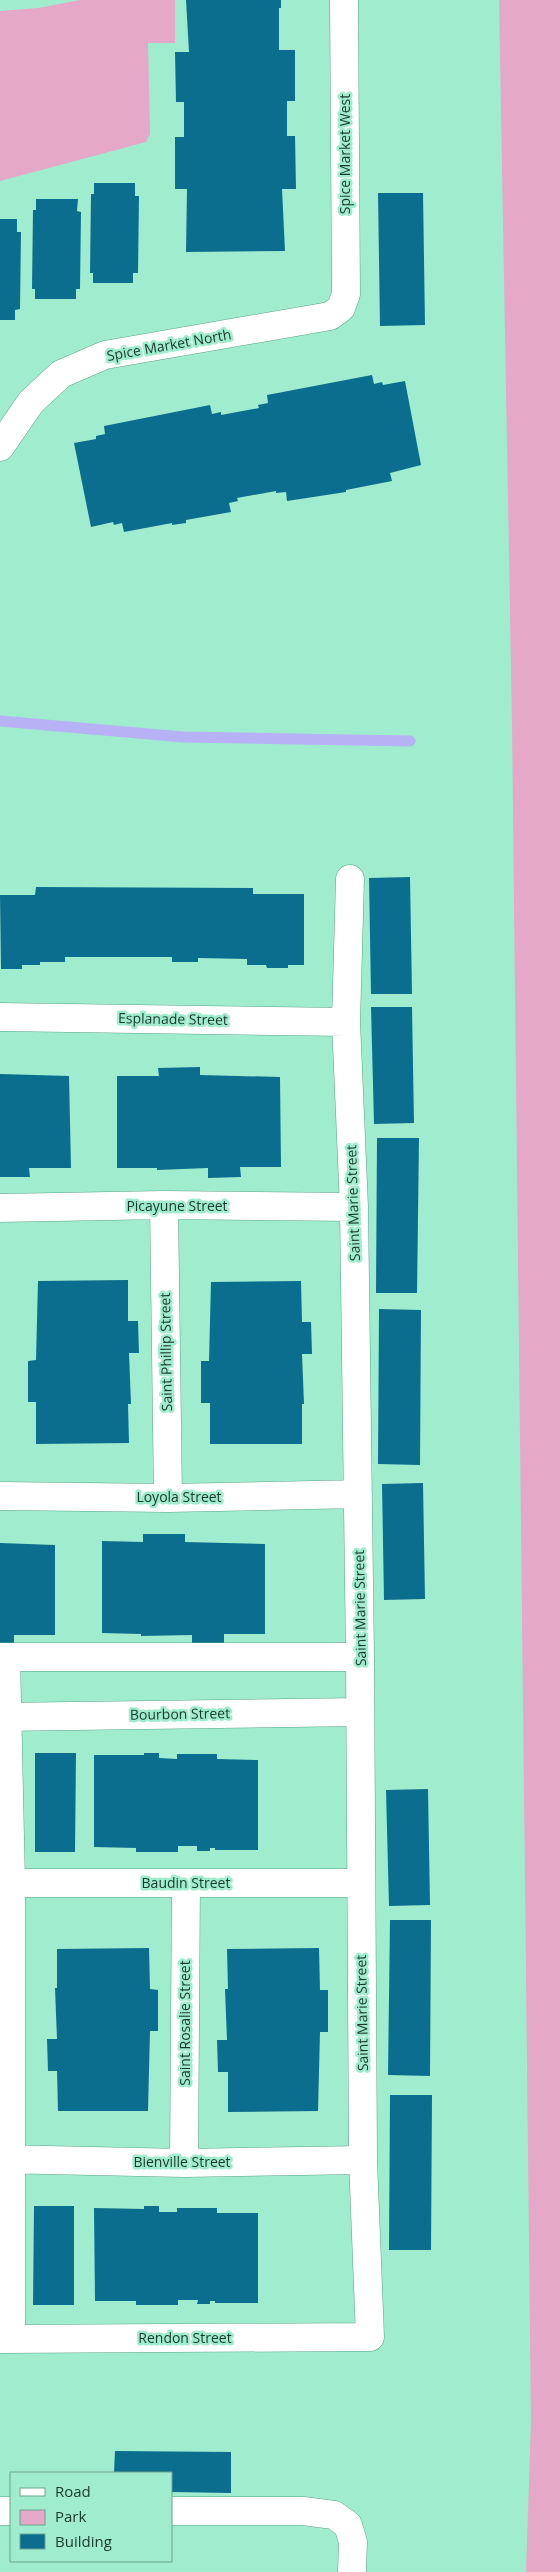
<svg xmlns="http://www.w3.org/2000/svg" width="560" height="2572" viewBox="0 0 560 2572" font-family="'Open Sans',sans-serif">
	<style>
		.green { fill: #e6a8c7 }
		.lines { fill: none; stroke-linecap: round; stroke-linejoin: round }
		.stream { stroke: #b7b2f5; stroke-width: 11 }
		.building { fill: #0c6e8f }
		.minor-casing { stroke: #5aa388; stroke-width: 29 }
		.minor { stroke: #fff; stroke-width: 28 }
		.labels { text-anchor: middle; stroke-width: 5; stroke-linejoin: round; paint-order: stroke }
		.street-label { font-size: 14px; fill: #1a392e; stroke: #a0ecce }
	</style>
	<rect width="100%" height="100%" fill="#a0ecce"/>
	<path class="green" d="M80,0H175V43H148L150,134L146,142L0,181V11L38,8Z
		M499,0H560V2572H526L531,2422L512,723Z"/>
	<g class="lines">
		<path class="stream" d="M0,721L183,737L410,741"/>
	</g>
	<path class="building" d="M186,0H281V8H279V50H295V101H287V136H295L296,189H282L285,251L186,252L187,189H175V137H184V102H176L175,52H189Z
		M94,183H135V196H139L138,273H133V283H93V273H90L91,194H94Z
		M378,193H423L425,325L380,326Z
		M36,199H78L77,211L81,212L80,289H76V299H35V289H32L33,210H36Z
		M0,219H17V232H21L20,309L15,310V320H0Z
		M372,375L374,384L382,382L383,385L405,381L421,465L390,473L392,481L346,490V492L287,501L286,492L276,493V491L237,498L238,501L229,503L231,512L186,520V523L172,525V523L124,532L122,523L114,525L113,522L91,527L74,443L96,439V436L105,434L104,426L210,405L212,414L221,412V415L259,408L258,405L268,403L267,395Z
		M410,877L412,994H371L369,878Z
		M36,887L253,888V894H304V965H288V968H267L266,965H247V959L198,958V962H172V957H65V962H40V965H22V969H1L0,895H35Z
		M371,1007H412L414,1123L374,1124Z
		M200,1067V1075L280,1077L281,1167H240L241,1177L208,1178V1168L157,1170V1168H117V1076H159L158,1068Z
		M0,1074L69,1076L71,1168H29L30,1177H0Z
		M377,1138H419L417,1293H376Z
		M128,1280V1321H138L139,1353H129L131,1404H128L129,1443L36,1444V1402H28V1361L36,1360L38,1281Z
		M301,1281L302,1322H311L312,1354H302L304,1404H302V1444H210V1403H201V1361H209L211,1282Z
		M379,1309L421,1310L420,1465L378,1464Z
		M423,1483L425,1599L384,1600L382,1484Z
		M143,1534H185V1542L265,1544V1634H224V1644H192V1635L141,1636V1634L102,1633V1541L143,1542Z
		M0,1543L55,1545V1635H14V1645H0Z
		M35,1753H76L75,1852H35Z
		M144,1753H159V1758L177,1759V1754H217V1759L258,1760V1850H215V1848H210V1851H197V1846H178V1852H136V1848L94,1847V1755H144Z
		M428,1789L430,1905L389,1906L386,1790Z
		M390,1920H431L430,2076L388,2075Z
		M149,1948L150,1989L158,1990V2031H150L148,2111H58L57,2071H48L47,2039H57L55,1988H57V1949Z
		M319,1948L320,1990H328V2032H320L318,2111L228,2112V2072H218L217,2040H227L225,1989H228L227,1949Z
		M390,2095H432L431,2250H389Z
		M34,2206H74V2305H33Z
		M144,2206H159V2212H177V2208H217V2213H258V2303H215V2301H210V2304H197L198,2300H178V2305H136V2301H95L94,2208L144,2209Z
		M115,2451L231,2452V2493L171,2492V2473H114Z"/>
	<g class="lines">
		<g class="minor-casing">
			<path id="minor" d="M0,447L31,402L61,374L105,355L330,316L341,308L346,294L344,0
				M0,1017L346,1022
				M164,1205L168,1498
				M0,1208L164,1205L354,1207
				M0,1496L168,1498L358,1494
				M0,1657H360
				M6,1657L11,1883V2339
				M0,1717L360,1712
				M11,1883H361
				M0,2159L184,2163L363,2160
				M184,2163L186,1883
				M0,2339L370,2337L363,2160L360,1657L354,1207L346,1022L350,879
				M0,2511H11
				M171,2511H303L334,2515L348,2525L353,2542L352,2572"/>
		</g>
		<use href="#minor" class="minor"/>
	</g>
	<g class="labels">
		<g class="street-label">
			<text transform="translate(345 154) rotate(-90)" y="5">Spice Market West</text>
			<text transform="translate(169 345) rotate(-10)" y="5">Spice Market North</text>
			<text transform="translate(173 1019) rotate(1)" y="5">Esplanade Street</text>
			<text transform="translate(353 1203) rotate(-92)" y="5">Saint Marie Street</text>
			<text x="177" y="1211">Picayune Street</text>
			<text transform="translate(166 1352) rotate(-91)" y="5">Saint Phillip Street</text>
			<text x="179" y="1502">Loyola Street</text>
			<text transform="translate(360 1608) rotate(-91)" y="5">Saint Marie Street</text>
			<text transform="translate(180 1714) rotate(-1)" y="5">Bourbon Street</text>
			<text x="186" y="1888">Baudin Street</text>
			<text transform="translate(362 2013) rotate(-91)" y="5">Saint Marie Street</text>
			<text transform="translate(185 2023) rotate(-90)" y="5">Saint Rosalie Street</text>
			<text x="182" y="2167">Bienville Street</text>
			<text x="185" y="2343">Rendon Street</text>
		</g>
	</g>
	<rect x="10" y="2472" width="162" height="90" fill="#a0ecce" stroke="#6aa48e"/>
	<rect x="20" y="2488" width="25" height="8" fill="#ffffff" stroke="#6aa48e"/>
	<text x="55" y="2497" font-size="15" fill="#1a392e">Road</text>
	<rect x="20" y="2510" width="25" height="15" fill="#e6a8c7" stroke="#6aa48e"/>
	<text x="55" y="2522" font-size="15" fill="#1a392e">Park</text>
	<rect x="20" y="2534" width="25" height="15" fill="#0c6e8f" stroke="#6aa48e"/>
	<text x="55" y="2547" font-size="15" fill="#1a392e">Building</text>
</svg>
